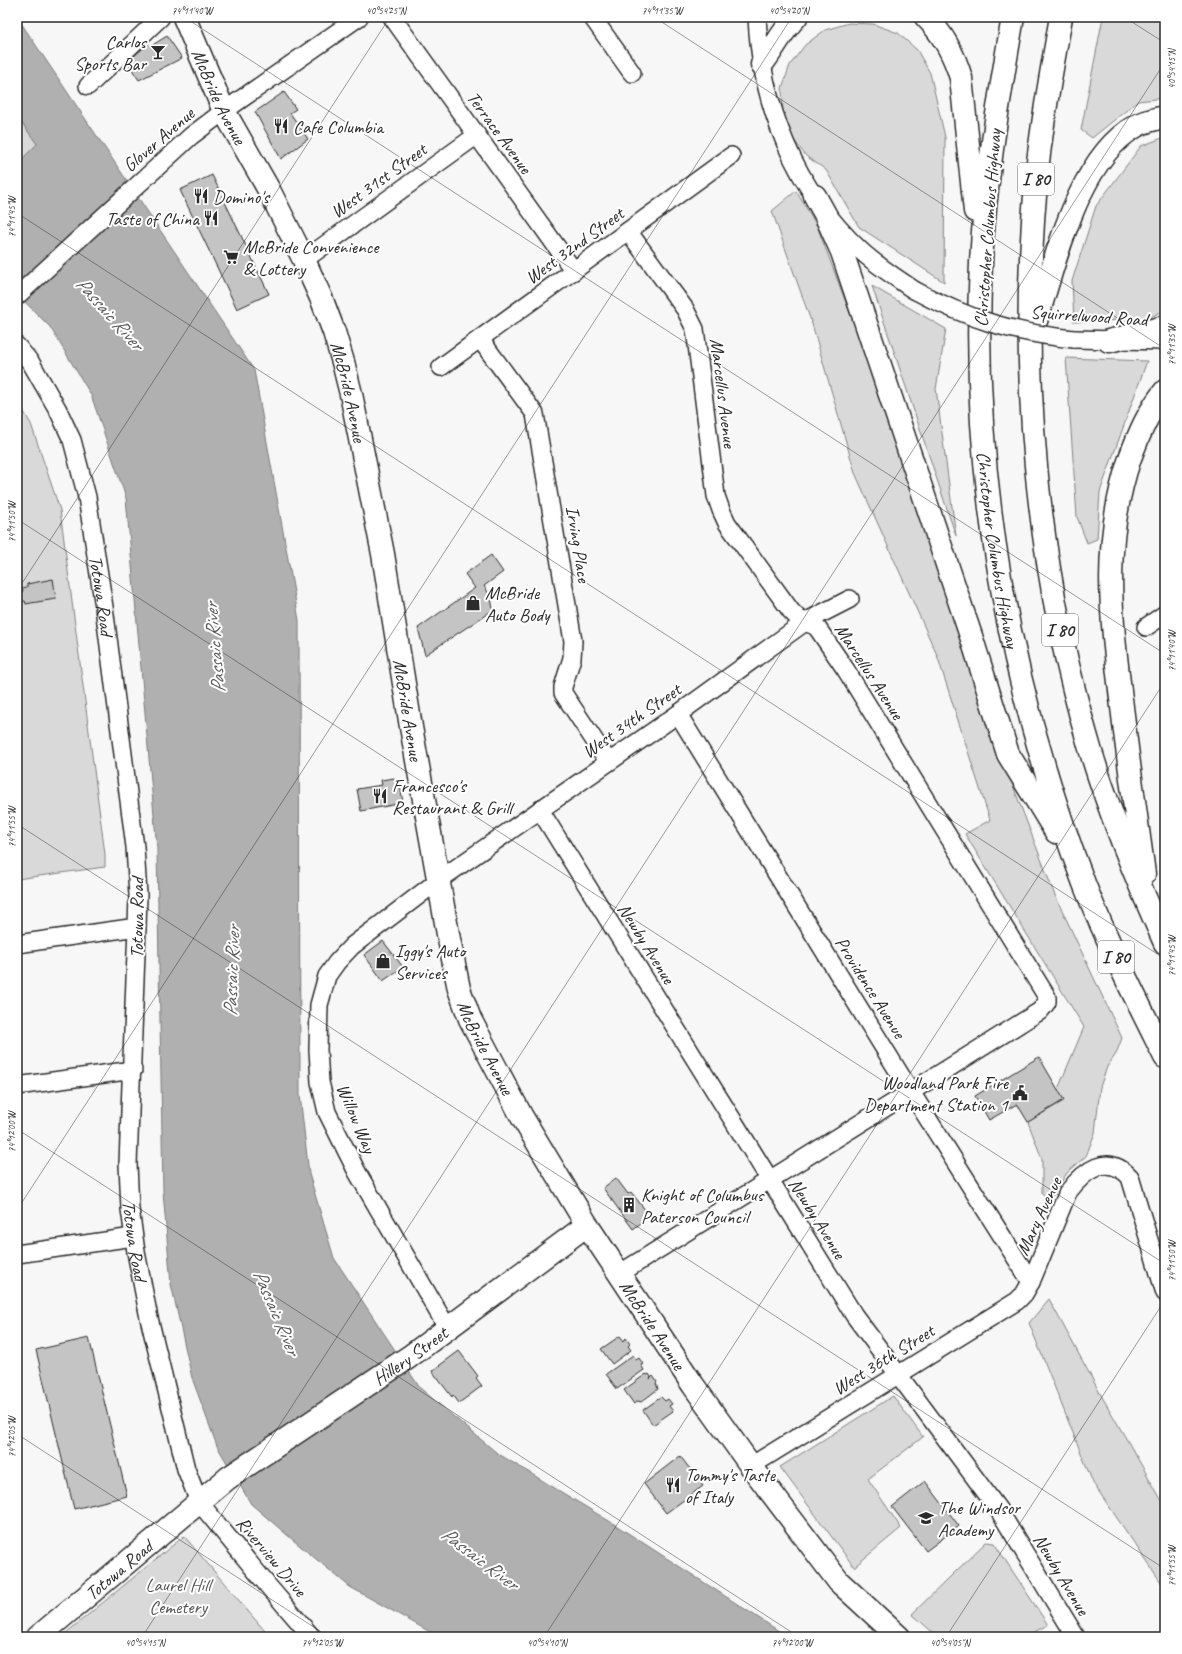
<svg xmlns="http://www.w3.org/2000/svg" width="1182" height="1654" viewBox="0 0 1182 1654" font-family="Caveat,sans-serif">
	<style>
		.green { fill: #d9d9d9; stroke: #828282 }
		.water { fill: #b0b0b0; stroke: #7b7b7b }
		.building { fill: #c4c4c4; stroke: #2b2b2b }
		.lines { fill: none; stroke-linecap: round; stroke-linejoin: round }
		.minor-casing { stroke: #2b2b2b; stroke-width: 20 }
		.major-casing { stroke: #2b2b2b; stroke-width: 25 }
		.highway-casing { stroke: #2b2b2b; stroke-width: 25 }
		.minor { stroke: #fff; stroke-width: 17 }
		.major { stroke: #fff; stroke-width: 22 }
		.highway { stroke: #fff; stroke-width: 22 }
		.minor-bridge-casing { stroke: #2b2b2b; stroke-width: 20; stroke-linecap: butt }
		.minor-bridge { stroke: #fff; stroke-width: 17 }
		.ticks { fill: none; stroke: #2b2b2b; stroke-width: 1; stroke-opacity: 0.45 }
		.labels { text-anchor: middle; stroke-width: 4; stroke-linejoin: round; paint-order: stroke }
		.shield { fill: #fff; stroke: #6b6b6b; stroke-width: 1 }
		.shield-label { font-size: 18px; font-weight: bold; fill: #2b2b2b }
		.poi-label { font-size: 19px; fill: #2b2b2b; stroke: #fff; text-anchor: start }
		.street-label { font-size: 19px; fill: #2b2b2b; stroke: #fff }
		.park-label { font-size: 19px; fill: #565656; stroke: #fff }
		.water-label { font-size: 20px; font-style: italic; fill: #5a5a5a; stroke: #fff }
		.neatline { fill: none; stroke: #2b2b2b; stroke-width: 1.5 }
		.ticks-label { font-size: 10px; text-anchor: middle; fill: #2b2b2b }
	</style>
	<rect width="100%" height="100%" fill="#f7f7f7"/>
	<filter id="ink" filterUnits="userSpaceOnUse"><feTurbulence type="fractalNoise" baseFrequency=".025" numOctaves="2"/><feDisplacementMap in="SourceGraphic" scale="8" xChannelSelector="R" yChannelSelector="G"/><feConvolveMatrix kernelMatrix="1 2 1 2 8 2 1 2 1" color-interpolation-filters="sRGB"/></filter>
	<g filter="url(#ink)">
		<path class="green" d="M1103,17H1165V98L1138,101L1092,138L1081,130Z
			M849,23L873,24L898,33L917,50L930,73L945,137L944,282L859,227L826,170L806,156L791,136L783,113L782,88L790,65L805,45L825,30Z
			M17,116L38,145L17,164Z
			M1165,137V310L1146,319L1074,322L1072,281L1096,206L1141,146Z
			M796,191L817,226L862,345L992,731L1054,893L1122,1038L1116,1054L1107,1067L1100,1087L1095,1133L1086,1156L1067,1173L1049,1201L1042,1193V1159L1028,1122L1064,1101L1058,1089L1084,1027L965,834L990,820L937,655L855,473L812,324L772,211Z
			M872,286L946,329L936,389L956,536Z
			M1066,358L1147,361L1100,492L1097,539L1087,543L1077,517Z
			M17,400L31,424L60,510L105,854V867L17,879Z
			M1049,1299L1101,1395L1165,1506V1588L1093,1483L1029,1323Z
			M893,1396L923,1437L868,1479L901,1528L854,1567L780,1467Z
			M184,1536L270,1637H61Z
			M986,1542L994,1543L1048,1625L1024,1637H942L930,1630L912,1614Z"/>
		<path class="water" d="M17,17L254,370L299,620L300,1095L309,1174L334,1258L420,1388L497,1453L614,1524L788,1637H439L350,1587L293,1540L251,1504L217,1446L192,1378L171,1284L163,1192L157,849L126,498L91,395L50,327L17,294V164L37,144L17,116Z"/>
		<path class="building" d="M167,36L182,58L139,80L127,62L149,43L151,46Z
			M284,92L296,109L290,113L308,139L281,159L255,112Z
			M212,175L269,294L237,309L180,190Z
			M491,555L503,572L484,586L491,597L493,610L425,655L418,628L475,588L465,574Z
			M53,579L56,599L31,603L26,604L25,601H20L18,592L23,591L22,588L27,587V584Z
			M394,778L396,784H400L403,803L361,811L357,789L382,785L381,780Z
			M383,941L403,967L383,981L364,955Z
			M1039,1057L1064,1100L1028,1122L1017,1104L989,1120L975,1096Z
			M616,1178L628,1194L631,1192L650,1216L633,1229L603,1188Z
			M620,1336L624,1341L626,1338L630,1344L628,1346L631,1350L612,1364L601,1349Z
			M89,1338L127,1496L74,1509L36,1350Z
			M459,1351L478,1376L476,1378L482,1386L459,1403L453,1395L452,1397L432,1371Z
			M633,1355L636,1360L639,1358L643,1364L641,1365L644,1370L617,1389L606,1374Z
			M646,1374L647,1375L649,1374L651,1377L650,1379L653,1376L657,1382L656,1383L658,1389L641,1402L638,1401L634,1404L624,1390Z
			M661,1397L665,1401L668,1399L672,1404L669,1406L673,1411L653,1425L643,1410Z
			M680,1456L703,1486L666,1513L644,1484Z
			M925,1481L959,1526L926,1551L892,1507Z"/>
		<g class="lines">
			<g class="minor-casing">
				<g id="minor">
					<path d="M392,17L574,271"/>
					<path d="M592,17L632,73"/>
					<path d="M757,17C761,105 795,189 860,250C876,265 895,277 914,290"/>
					<path d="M88,86L161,17"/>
					<path d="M304,260L477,135"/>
					<path d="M17,296L191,136L224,111L359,17"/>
					<path d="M480,339L535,414L573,641L572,658L563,687V693L608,761"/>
					<path d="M1074,339L1165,341"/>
					<path id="s1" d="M17,346L31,363L58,410L72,440L87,497L104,607L135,847L138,895L137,927L128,1164L130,1209L136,1252L149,1318L186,1469L199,1502L269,1587L312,1637"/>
					<path d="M441,367L731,156"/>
					<path d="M1146,627L1165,614"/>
					<path d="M678,714L911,1092L1031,1282"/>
					<path d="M540,810L854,1315L998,1509L1076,1637"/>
					<path d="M17,944L137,927"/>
					<path d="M17,1086L133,1070"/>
					<path d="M17,1254L133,1237"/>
					<path d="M619,1274L1040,1011L1047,1002V997L846,670L818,629L815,626L800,620L791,611L727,523L721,510L716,496L695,329L685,309L628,231"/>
					<path d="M448,1329L357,1172L327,1112L320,1082L318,1050L319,1005L327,976L337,962L352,946L439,880L678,714L805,622L850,599"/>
					<path d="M751,1466L1017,1301L1024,1294L1031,1282L1068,1192C1084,1171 1107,1152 1130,1177L1165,1293"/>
				</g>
			</g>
			<g class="major-casing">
				<g id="major">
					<path id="s2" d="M184,17L224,111L269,190L304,260L322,300L334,332L343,362L351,394L383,554L411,727L448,934L459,989L470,1019L522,1117L587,1225L693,1385L751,1466L839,1582L899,1637"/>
					<path id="s3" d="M38,1637L228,1478L409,1357L587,1225"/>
				</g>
			</g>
			<g class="highway-casing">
				<g id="highway">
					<path d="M926,17C944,35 954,54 961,78L975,211"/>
					<path id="s4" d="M1013,17C999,99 985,180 981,263C970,475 1009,688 1085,886C1108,944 1137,1001 1165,1057"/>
					<path d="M1061,17C1052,69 1042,120 1037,172C1018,367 1035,564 1091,752C1111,817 1137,881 1165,943"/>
					<path d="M762,64C774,49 782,31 796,17"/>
					<path d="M815,196L825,214L842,252L971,636L1008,754L1056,832"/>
					<path d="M1036,321C1055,263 1078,158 1136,126C1145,121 1155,119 1165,117"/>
					<path d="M1109,341L1165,327"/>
					<path d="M1144,874C1137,821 1129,768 1123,715C1112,625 1100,547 1130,458C1139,434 1149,410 1165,391"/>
				</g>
			</g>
			<use href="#minor" class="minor"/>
			<use href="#major" class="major"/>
			<use href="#highway" class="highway"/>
			<g class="minor-bridge-casing">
				<path id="minor-bridge" d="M914,290C968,319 1013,333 1074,339"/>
			</g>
			<use href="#minor-bridge" class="minor-bridge"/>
		</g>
	</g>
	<path class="ticks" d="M184,17L1165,654M654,17L1165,349M1124,17L1165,43M17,213L1165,959M17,519L1165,1264M17,591L390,17M17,824L1165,1569M17,1129L799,1637M17,1210L792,17M17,1434L329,1637M142,1637L1165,62M544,1637L1165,681M946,1637L1165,1300"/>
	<defs>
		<g id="bar-bare" transform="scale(1.2)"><path d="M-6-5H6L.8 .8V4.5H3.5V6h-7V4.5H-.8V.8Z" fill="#2b2b2b" stroke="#fff" stroke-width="2.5" paint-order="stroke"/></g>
		<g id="restaurant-bare" transform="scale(1.2)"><path d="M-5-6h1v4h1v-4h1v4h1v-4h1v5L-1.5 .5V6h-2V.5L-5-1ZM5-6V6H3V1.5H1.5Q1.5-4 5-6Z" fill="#2b2b2b" stroke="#fff" stroke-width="2.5" paint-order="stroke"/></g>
		<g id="supermarket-bare" transform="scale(1.2)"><path d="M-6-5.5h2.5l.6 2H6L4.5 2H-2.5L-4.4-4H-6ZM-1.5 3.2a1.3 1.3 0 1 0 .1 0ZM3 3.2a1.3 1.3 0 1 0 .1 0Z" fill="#2b2b2b" stroke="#fff" stroke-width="2.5" paint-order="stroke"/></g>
		<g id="shop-bare" transform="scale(1.2)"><path d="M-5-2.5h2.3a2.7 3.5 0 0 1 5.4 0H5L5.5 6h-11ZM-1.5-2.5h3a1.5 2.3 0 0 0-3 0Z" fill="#2b2b2b" stroke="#fff" stroke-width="2.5" paint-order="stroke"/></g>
		<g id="civic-bare" transform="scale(1.2)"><path d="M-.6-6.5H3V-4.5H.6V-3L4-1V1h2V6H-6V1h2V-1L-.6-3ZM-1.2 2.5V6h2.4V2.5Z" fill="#2b2b2b" stroke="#fff" stroke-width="2.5" paint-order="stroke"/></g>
		<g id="building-bare" transform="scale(1.2)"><path d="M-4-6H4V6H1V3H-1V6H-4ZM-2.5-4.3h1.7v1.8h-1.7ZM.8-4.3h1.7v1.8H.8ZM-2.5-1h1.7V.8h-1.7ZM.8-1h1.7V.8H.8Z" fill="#2b2b2b" stroke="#fff" stroke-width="2.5" paint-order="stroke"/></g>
		<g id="school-bare" transform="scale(1.2)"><path d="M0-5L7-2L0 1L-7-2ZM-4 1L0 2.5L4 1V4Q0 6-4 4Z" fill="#2b2b2b" stroke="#fff" stroke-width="2.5" paint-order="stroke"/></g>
	</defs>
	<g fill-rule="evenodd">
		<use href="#bar-bare" x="158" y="52"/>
		<use href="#restaurant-bare" x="281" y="126"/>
		<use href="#restaurant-bare" x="201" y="196"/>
		<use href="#restaurant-bare" x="211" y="218"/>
		<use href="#supermarket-bare" x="231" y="257"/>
		<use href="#shop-bare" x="473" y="603"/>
		<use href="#restaurant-bare" x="380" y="796"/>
		<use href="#shop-bare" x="383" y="961"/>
		<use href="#civic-bare" x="1020" y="1093"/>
		<use href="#building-bare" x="629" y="1205"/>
		<use href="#restaurant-bare" x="673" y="1485"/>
		<use href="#school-bare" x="926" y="1518"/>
	</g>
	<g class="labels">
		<g class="shield">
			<rect x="1018" y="163" width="36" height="32" rx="3"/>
			<rect x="1042" y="614" width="36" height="32" rx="3"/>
			<rect x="1098" y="941" width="36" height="32" rx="3"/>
		</g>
		<g class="shield-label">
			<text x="1036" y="185">I 80</text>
			<text x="1060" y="636">I 80</text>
			<text x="1116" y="963">I 80</text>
		</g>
		<g class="poi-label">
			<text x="146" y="48" text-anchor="end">Carlos<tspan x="146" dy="22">Sports Bar</tspan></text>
			<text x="293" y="133">Cafe Columbia</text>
			<text x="213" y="203">Domino's</text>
			<text x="199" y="225" text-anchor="end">Taste of China</text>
			<text x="243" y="253">McBride Convenience<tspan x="243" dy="22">&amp; Lottery</tspan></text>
			<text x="485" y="599">McBride<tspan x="485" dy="22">Auto Body</tspan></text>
			<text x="392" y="792">Francesco's<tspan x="392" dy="22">Restaurant &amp; Grill</tspan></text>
			<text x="395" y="957">Iggy's Auto<tspan x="395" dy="22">Services</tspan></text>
			<text x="1008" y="1089" text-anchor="end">Woodland Park Fire<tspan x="1008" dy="22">Department Station 1</tspan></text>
			<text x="641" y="1201">Knight of Columbus<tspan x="641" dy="22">Paterson Council</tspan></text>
			<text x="685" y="1481">Tommy's Taste<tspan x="685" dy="22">of Italy</tspan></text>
			<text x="938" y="1514">The Windsor<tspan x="938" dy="22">Academy</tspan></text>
		</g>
		<g class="street-label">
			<text dy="7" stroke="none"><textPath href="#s2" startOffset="87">McBride Avenue</textPath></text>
			<text transform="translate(500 132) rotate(54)" y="7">Terrace Avenue</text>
			<text transform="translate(158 139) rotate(-41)" y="7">Glover Avenue</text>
			<text transform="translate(378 180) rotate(-36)" y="7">West 31st Street</text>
			<text transform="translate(987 228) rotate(-86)" y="7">Christopher Columbus Highway</text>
			<text transform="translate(574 245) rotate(-36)" y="7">West 32nd Street</text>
			<text transform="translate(1089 315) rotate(4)" y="7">Squirrelwood Road</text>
			<text dy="7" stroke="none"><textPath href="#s2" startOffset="411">McBride Avenue</textPath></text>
			<text transform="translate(724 393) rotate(83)" y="7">Marcellus Avenue</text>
			<text transform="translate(579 544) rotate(81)" y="7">Irving Place</text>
			<text dy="7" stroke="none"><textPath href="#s4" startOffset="536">Christopher Columbus Highway</textPath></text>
			<text dy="7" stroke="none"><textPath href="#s1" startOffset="268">Totowa Road</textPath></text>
			<text transform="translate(870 671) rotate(57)" y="7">Marcellus Avenue</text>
			<text dy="7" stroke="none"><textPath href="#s2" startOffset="735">McBride Avenue</textPath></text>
			<text transform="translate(631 720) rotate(-35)" y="7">West 34th Street</text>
			<text transform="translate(136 918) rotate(-90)" y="7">Totowa Road</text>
			<text transform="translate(647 943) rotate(58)" y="7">Newby Avenue</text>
			<text transform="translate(871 987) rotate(58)" y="7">Providence Avenue</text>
			<text dy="7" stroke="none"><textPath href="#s2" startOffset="1083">McBride Avenue</textPath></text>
			<text transform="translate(357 1118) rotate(67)" y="7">Willow Way</text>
			<text transform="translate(1038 1216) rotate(-65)" y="7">Mary Avenue</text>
			<text transform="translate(818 1218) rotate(58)" y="7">Newby Avenue</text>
			<text dy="7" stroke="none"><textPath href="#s1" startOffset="916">Totowa Road</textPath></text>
			<text dy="7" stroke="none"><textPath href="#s2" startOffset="1407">McBride Avenue</textPath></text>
			<text dy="7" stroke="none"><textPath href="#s3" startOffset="467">Hillery Street</textPath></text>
			<text transform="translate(883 1359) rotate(-32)" y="7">West 36th Street</text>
			<text transform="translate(272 1556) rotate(50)" y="7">Riverview Drive</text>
			<text dy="7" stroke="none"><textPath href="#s3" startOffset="105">Totowa Road</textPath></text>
			<text transform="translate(1062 1574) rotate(59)" y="7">Newby Avenue</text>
		</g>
		<g class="park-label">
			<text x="178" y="1591">Laurel Hill<tspan x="178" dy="22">Cemetery</tspan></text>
		</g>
		<g class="water-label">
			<text transform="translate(110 313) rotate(48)" y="7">Passaic River</text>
			<text transform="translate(214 648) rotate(-95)" y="7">Passaic River</text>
			<text transform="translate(231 971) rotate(-88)" y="7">Passaic River</text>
			<text transform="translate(277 1312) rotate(67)" y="7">Passaic River</text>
			<text transform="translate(480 1558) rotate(37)" y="7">Passaic River</text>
		</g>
	</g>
	<rect width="1182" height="1654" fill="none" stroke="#fff" stroke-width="44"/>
	<rect x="22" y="22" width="1138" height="1610" class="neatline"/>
	<g class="ticks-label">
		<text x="192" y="14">74°11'40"W</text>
		<text x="386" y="14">40°54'25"N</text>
		<text x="662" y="14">74°11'35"W</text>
		<text x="789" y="14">40°54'20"N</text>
		<text transform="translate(1171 69) rotate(-90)" y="4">40°54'15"N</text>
		<text transform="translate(11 217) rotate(-90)" y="4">74°11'45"W</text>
		<text transform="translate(1171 345) rotate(-90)" y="4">74°11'35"W</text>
		<text transform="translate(11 522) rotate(-90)" y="4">74°11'50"W</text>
		<text transform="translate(1171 651) rotate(-90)" y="4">74°11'40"W</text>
		<text transform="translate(11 827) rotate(-90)" y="4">74°11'55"W</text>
		<text transform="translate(1171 956) rotate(-90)" y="4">74°11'45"W</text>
		<text transform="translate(11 1132) rotate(-90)" y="4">74°12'00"W</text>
		<text transform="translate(1171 1261) rotate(-90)" y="4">74°11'50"W</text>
		<text transform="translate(11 1437) rotate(-90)" y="4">74°12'05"W</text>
		<text transform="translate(1171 1566) rotate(-90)" y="4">74°11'55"W</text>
		<text x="145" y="1646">40°54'15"N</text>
		<text x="322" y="1646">74°12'05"W</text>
		<text x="547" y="1646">40°54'10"N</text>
		<text x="792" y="1646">74°12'00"W</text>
		<text x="950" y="1646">40°54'05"N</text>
	</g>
</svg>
